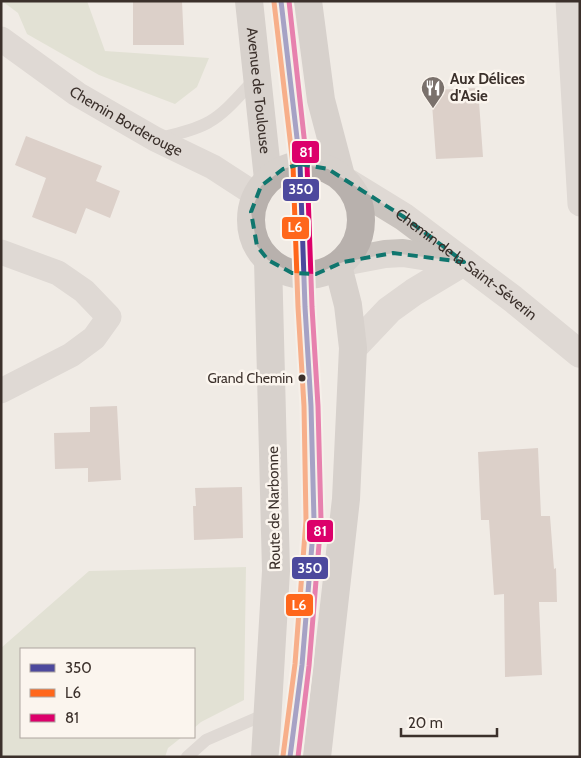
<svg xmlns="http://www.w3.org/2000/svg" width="581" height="758" viewBox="0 0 581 758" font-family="Cabin,sans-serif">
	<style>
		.green { fill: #d1d6bf }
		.building { fill: #c3afa7 }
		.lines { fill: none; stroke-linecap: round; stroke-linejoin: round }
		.service { stroke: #c9c3be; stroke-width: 12 }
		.minor { stroke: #c9c3be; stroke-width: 25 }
		.tertiary { stroke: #c9c3be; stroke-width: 28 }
		.primary { stroke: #b8b1ad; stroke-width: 28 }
		.bus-1-casing { stroke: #fbf5ee; stroke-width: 9 }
		.bus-2-casing { stroke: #fbf5ee; stroke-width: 9 }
		.bus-3-casing { stroke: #fbf5ee; stroke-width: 9 }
		.bus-1 { stroke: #4d499d; stroke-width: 5 }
		.bus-2 { stroke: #ff671b; stroke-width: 5 }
		.bus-3 { stroke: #dc006b; stroke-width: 5 }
		.marked { fill: none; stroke: #0f766e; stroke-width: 4; stroke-dasharray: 10 6; stroke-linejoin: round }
		.bus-dot { fill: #3b302b; stroke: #fbf5ee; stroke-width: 2 }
		.labels { text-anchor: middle; stroke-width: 5; stroke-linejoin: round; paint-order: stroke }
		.bus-label { font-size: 14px; fill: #3b302b; stroke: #fbf5ee; text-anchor: end }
		.poi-label { font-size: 15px; font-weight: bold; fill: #3b302b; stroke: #fbf5ee; text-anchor: start }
		.street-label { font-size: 15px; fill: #3b302b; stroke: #fbf5ee }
		.line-badge { stroke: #fbf5ee; stroke-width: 2 }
		.badge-label { font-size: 14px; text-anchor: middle; font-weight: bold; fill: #fff }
	</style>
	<rect width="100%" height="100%" fill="#f0ebe5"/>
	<path class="green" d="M2,1H87L105,51L209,58L197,87L175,104L99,75L27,34L18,13Z
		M246,567L244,700L201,722L194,728V649H21V737H182L168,748L165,757H1V648L89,571Z"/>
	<path class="building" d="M133,1H182L184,45H133Z
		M478,88L483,157L436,159L431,90Z
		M26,136L102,166L96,181L120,191L110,218L86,208L76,234L32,217L46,178L15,165Z
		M117,406L121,480L88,482V468L55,469L54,433L90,432V407Z
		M538,448L541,516H550L554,569L556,568L557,602H539L542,675L505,677L504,594L494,595L489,520H481L478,452Z
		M242,487L243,538L194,540L193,506H196L195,488Z"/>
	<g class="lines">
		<path class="service" d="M281,1L300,164L305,275V307L311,406L314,520L302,665L290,757
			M157,139C174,134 194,131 209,122C227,112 242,92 257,77
			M187,757L206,740L268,713"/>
		<g class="minor">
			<path d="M568,1L580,204"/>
			<path id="s1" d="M1,39L77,94L155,139L213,167L256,195"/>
			<path d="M1,252L58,273L84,291L109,317L94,338L71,355L1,391"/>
		</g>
		<g class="tertiary">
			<path id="s2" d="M347,182L404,217L513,299L580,354"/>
			<path d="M343,262L385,254L403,253L460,262"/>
			<path d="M353,348L389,310L414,292L464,262"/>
		</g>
		<g class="primary">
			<path id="s3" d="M249,1L268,179"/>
			<path d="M308,1L321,100L341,176"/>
			<circle cx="306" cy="220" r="55"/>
			<path d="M265,757L276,571L268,260"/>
			<path d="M317,757L346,499L353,348L348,305L338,266"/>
		</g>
		<g class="bus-1-casing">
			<path id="bus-1" d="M281,1L300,164L305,307L311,406L314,520L302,665L290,757"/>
		</g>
		<g class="bus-2-casing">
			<path id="bus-2" d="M274,2L293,165L298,307L304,406L306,520L295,664L283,756"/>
		</g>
		<g class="bus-3-casing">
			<path id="bus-3" d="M289,1L307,164L312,307L318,406L321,520L309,666L298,757"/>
		</g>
		<use href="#bus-1" class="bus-1"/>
		<use href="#bus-2" class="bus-2"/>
		<use href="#bus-3" class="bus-3"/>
	</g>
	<path d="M0 0H581V758H0ZM300,164L328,169L404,217L464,262L393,253L343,262L316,274L292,273L268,260L257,246L251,212L261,186L283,169Z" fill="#f0ebe5" fill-opacity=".55" fill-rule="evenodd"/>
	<path class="marked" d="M300,164L328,169L404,217L464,262L393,253L343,262L316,274L292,273L268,260L257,246L251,212L261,186L283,169Z"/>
	<defs>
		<g id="restaurant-pin" transform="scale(1.25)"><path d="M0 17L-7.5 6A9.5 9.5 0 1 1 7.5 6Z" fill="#7a716c" stroke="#fbf5ee"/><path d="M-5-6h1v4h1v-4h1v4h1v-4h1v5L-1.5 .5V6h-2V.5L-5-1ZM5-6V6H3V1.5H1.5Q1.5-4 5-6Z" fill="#fff"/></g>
	</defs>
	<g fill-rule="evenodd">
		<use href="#restaurant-pin" x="433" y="88"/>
	</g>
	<circle class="bus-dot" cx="302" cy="378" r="4.5"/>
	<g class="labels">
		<g class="bus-label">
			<text x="293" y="383">Grand Chemin</text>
		</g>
		<g class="poi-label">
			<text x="450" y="84">Aux Délices<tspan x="450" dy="17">d'Asie</tspan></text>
		</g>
		<g class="street-label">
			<text dy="5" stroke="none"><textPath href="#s3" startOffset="90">Avenue de Toulouse</textPath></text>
			<text dy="5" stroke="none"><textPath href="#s1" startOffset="150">Chemin Borderouge</textPath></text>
			<text dy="5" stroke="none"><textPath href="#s2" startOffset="145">Chemin de la Saint-Séverin</textPath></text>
			<text transform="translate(274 508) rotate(-91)" y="5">Route de Narbonne</text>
		</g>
	</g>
	<g class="line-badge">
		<rect x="291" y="140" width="29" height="24" rx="5" fill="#dc006b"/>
		<rect x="282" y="178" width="38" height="24" rx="5" fill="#4d499d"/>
		<rect x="281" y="216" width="29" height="24" rx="5" fill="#ff671b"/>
		<rect x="306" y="519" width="28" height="24" rx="5" fill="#dc006b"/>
		<rect x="291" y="556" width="38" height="24" rx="5" fill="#4d499d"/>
		<rect x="285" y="593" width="29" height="24" rx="5" fill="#ff671b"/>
	</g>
	<g class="badge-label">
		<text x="306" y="157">81</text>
		<text x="301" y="194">350</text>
		<text x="295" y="232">L6</text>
		<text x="320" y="536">81</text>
		<text x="310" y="573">350</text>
		<text x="299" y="610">L6</text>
	</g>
	<rect width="581" height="758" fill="none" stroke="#3b302b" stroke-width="5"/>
	<rect x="20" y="648" width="175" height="90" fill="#fbf5ee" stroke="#aea6a0"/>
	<rect x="30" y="664" width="25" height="8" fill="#4d499d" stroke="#aea6a0"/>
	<text x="65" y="673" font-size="15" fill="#3b302b">350</text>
	<rect x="30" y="689" width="25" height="8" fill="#ff671b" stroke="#aea6a0"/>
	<text x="65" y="698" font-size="15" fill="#3b302b">L6</text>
	<rect x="30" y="714" width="25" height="8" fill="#dc006b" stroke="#aea6a0"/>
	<text x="65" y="723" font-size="15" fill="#3b302b">81</text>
	<path d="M401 728v8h96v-8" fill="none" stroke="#3b302b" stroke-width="2.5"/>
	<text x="408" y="728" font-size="15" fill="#3b302b" stroke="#fbf5ee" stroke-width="4" paint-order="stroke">20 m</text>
</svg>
